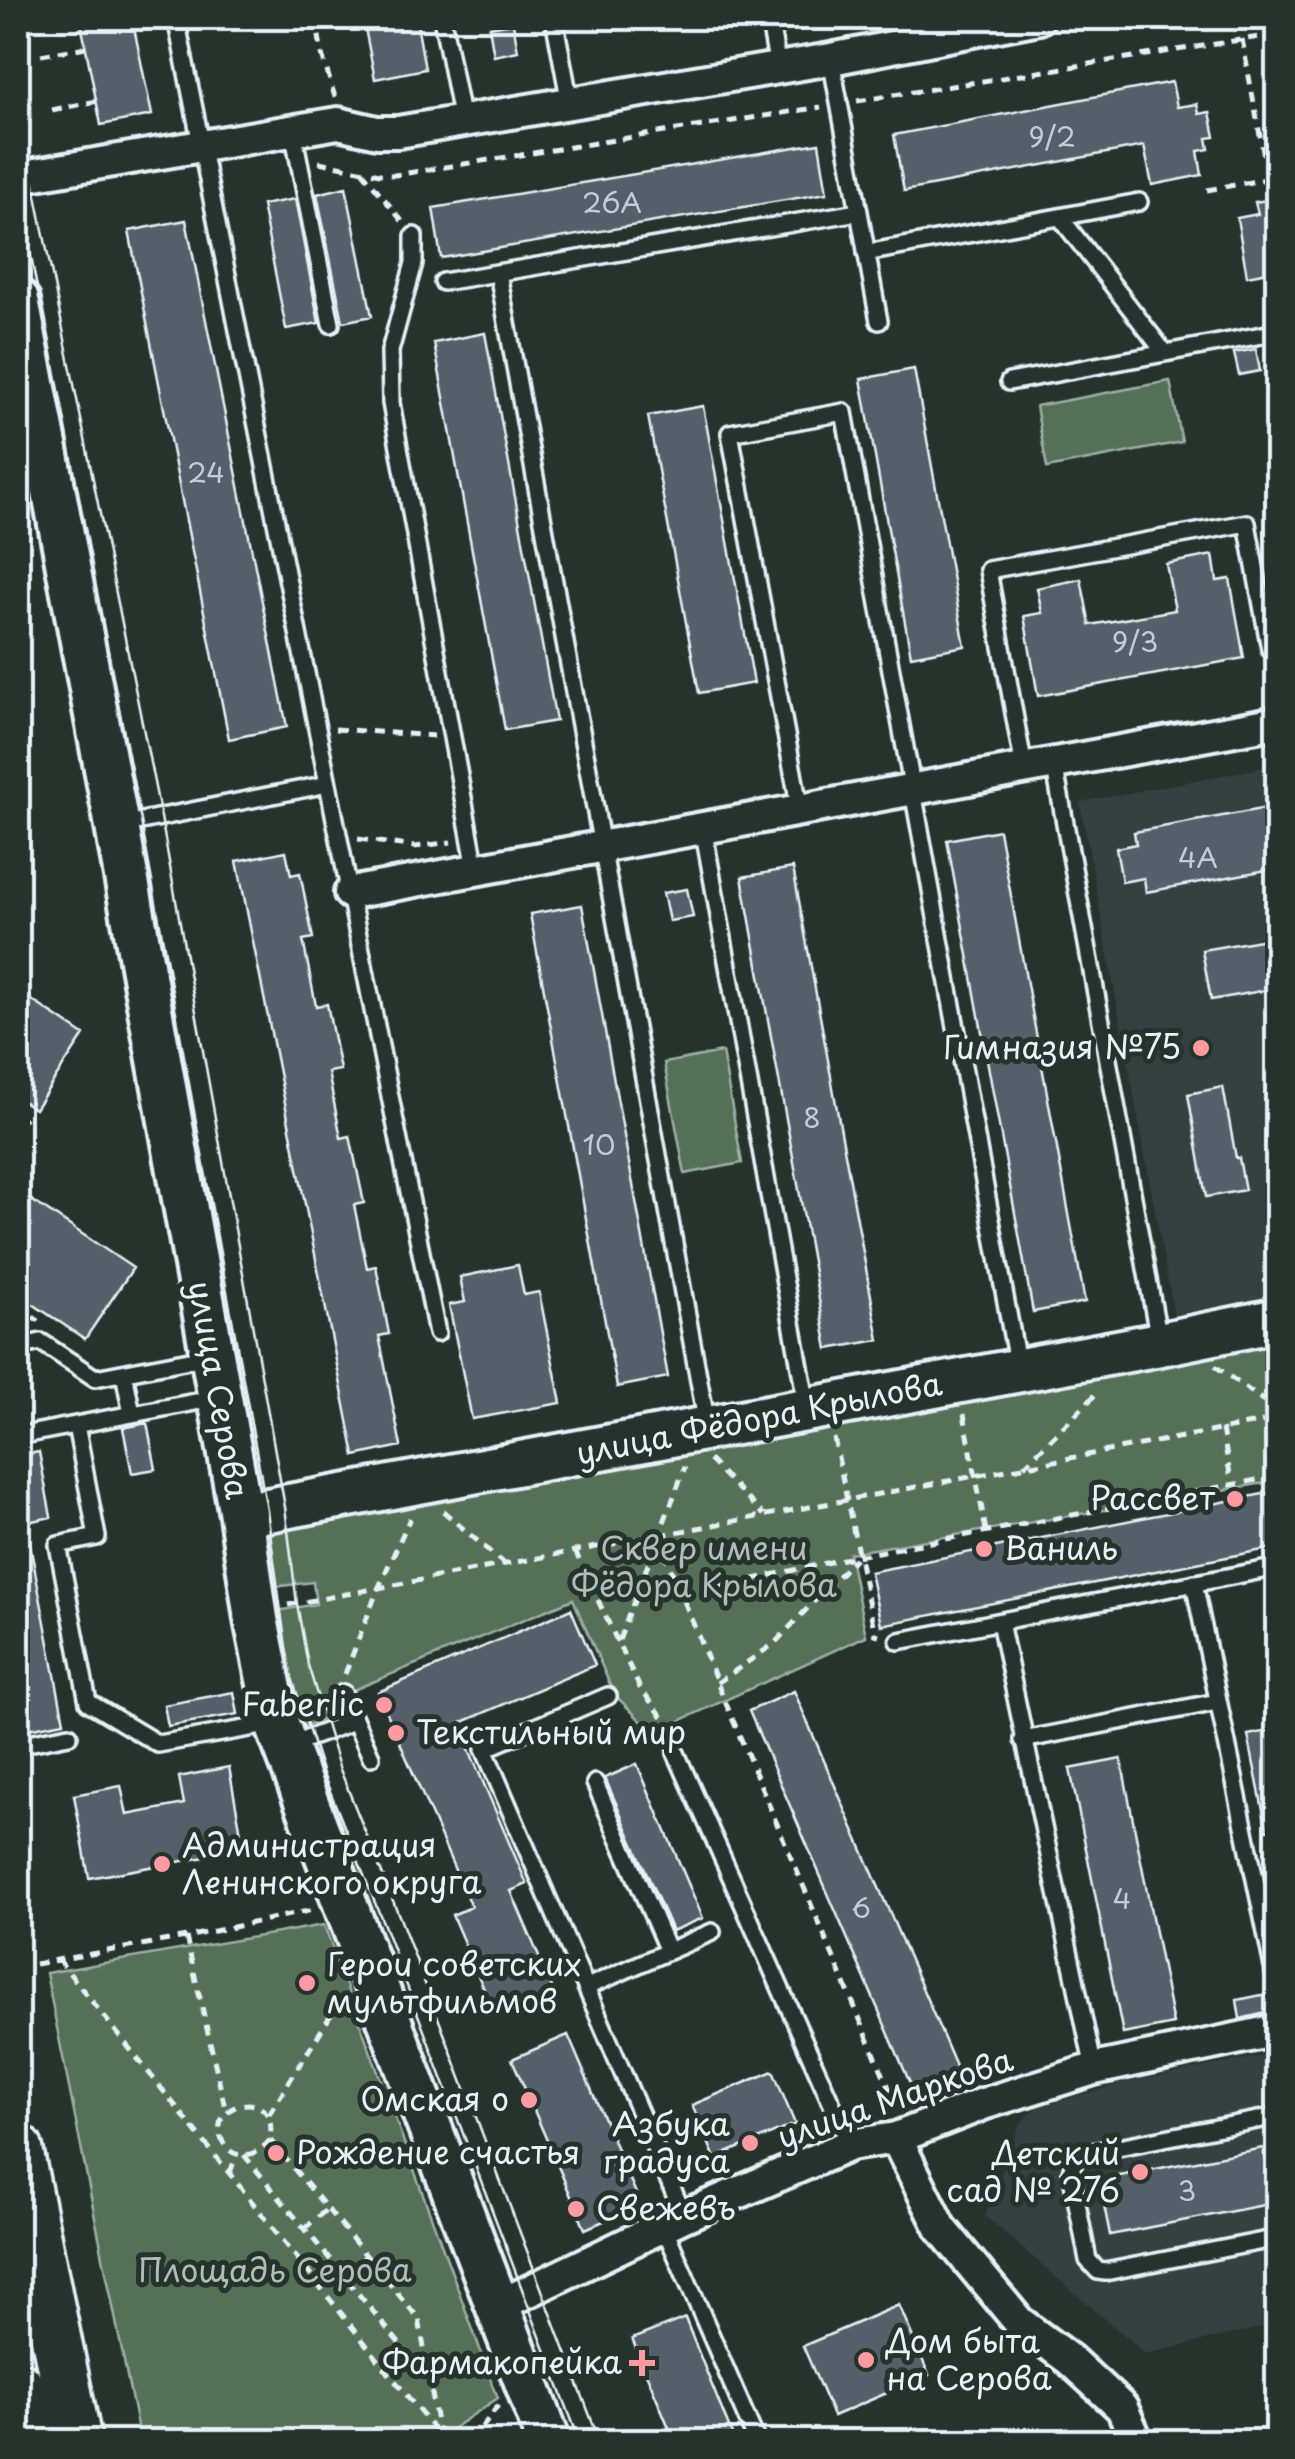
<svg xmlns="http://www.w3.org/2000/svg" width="1295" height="2459" viewBox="0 0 1295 2459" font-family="'Playpen Sans',sans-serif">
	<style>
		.built { fill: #344040 }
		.green { fill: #547057; stroke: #9eb0a8; stroke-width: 2.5 }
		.building { fill: #545e6b; stroke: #e8f1f8; stroke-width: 2.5 }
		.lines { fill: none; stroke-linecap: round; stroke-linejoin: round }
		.lane-casing { stroke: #e8f1f8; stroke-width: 22 }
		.street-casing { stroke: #e8f1f8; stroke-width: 38 }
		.secondary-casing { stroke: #e8f1f8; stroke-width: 50 }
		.primary-casing { stroke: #e8f1f8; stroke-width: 55 }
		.path { stroke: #e8f1f8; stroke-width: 5; stroke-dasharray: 10 8; stroke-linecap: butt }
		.lane { stroke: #26332d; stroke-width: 15 }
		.street { stroke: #26332d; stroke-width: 30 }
		.secondary { stroke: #26332d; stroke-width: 42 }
		.primary { stroke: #26332d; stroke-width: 48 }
		.tram { stroke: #e8f1f8; stroke-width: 2.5 }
		.poi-dot { fill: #ff9aa2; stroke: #26332d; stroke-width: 4 }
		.labels { text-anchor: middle; stroke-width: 10; stroke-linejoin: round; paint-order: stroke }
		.number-label { font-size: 28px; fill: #c3ccd5 }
		.poi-label { font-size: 32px; fill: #e8f1f8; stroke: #26332d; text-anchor: end }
		.street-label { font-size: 32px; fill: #e8f1f8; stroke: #26332d }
		.park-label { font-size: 32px; fill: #adbdb8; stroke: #26332d }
	</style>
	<rect width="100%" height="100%" fill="#26332d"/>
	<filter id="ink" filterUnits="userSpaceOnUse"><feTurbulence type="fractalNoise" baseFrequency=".01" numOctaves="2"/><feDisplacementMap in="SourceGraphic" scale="20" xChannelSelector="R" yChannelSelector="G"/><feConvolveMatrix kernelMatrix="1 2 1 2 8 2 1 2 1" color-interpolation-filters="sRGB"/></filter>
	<g filter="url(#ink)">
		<path class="built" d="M1277,765V1295L1174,1314L1080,802Z
			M1277,2053V2324L1146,2354L985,2216L1018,2129L1024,2119L1038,2107L1124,2083Z"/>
		<path class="green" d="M1170,381L1182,442L1047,468L1036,406Z
			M722,1052L742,1163L685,1174L664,1063Z
			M1277,1327V1481L849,1553L866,1636L653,1733L614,1694L573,1599L334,1698L341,1713L303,1727L285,1667L277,1611L316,1604L313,1582L273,1587L263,1534L277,1521Z
			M324,1925L498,2398L434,2441H140L46,1973Z"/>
		<path class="building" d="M80,18H132L152,115L101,125Z
			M363,18H416L425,69L375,79Z
			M513,23L518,51L494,56L489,27Z
			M1172,82L1177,107L1197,104L1199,114L1210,112L1215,137L1207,138L1209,149L1198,151L1202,175L1152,185L1144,146L904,191L894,135Z
			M819,143L827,193L441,258L433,208Z
			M346,187L372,316L343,322L317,194Z
			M1278,198V270L1247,276L1237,218L1258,214L1255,202Z
			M295,199L319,323L286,329L262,205Z
			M186,220L287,727L229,739L129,231Z
			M485,333L556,721L505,730L434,343Z
			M1256,349L1260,371L1239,375L1234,353Z
			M914,369L965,646L911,656L861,379Z
			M703,406L754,683L699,693L648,416Z
			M1213,555L1217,581L1230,579L1244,658L1038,696L1024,616L1042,613L1037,588L1081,579L1090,625L1175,610L1166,564Z
			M1278,806V868L1146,892L1144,878L1122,882L1116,848L1136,844L1134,832Z
			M999,830L1085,1302L1033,1312L947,840Z
			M286,851L291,875L300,873L313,938L303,940L316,1006L327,1004L340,1070L328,1072L341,1138L350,1136L364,1203L354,1205L367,1268L376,1266L389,1334L379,1336L401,1446L355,1456L237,861Z
			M793,868L879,1340L828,1349L742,877Z
			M687,889L693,917L669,921L663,893Z
			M582,905L668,1377L617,1387L530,914Z
			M1278,937V988L1211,1000L1202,950Z
			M18,991L84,1035L35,1109L18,1098Z
			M1223,1087L1236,1158H1239L1245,1190L1206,1197L1188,1094Z
			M18,1191L133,1268L85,1339L18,1294Z
			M518,1265L524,1295L539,1292L561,1403L472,1419L449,1305L465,1302L460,1277Z
			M147,1423L156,1469L132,1473L123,1428Z
			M39,1452L51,1517L18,1524V1456Z
			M1278,1491V1547L881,1625L870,1572Z
			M28,1534L64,1722L18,1731V1535Z
			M571,1609L595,1665L458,1724L527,1884L511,1891L554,1992L496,2017L452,1915L471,1907L378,1692Z
			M794,1691L958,2071L913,2090L749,1711Z
			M234,1692L238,1714L168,1726L164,1705Z
			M1278,1729V1829L1267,1830L1248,1735Z
			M1121,1759L1173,2024L1123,2034L1070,1769Z
			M637,1764L703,1918L672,1931L605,1778Z
			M229,1767L244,1850L89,1878L74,1795L121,1786L127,1815L184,1804L179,1777Z
			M1267,1994L1270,2012L1240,2019L1237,2000Z
			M568,2035L641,2205L585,2229L512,2059Z
			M773,2071L795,2124L715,2158L692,2105Z
			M1263,2148L1274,2203L1110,2235L1099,2180Z
			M899,2305L929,2375L833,2416L803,2346Z
			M685,2318L696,2346L735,2442H675L632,2339Z"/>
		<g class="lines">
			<g class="lane-casing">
				<path id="lane" d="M176,18L437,1333
					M442,18L462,121
					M554,18L570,103
					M769,18L778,67
					M831,59L879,321
					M293,131L331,324
					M1060,217L1165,353
					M414,236V263L390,351L391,403L476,869
					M866,253L1139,202
					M498,273L707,1425
					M443,282L858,212
					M1009,382L1278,332
					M1054,763L1159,1340
					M1024,768L988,570L1247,523L1270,649
					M800,810L730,433L844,412L1018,1368
					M121,825L328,784
					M703,827L807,1406
					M18,1347L41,1342L95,1378L210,1356
					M124,1373L132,1414
					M76,1425L97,1537L58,1545L88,1702L158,1744L273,1724
					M18,1436L216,1398
					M1194,1583L1278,1991
					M1000,1622L1094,2069
					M899,1641L1278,1567
					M343,1693L371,1757
					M608,1696L484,1749L684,2216
					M1023,1740L1217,1702
					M18,1745L69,1735
					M288,1746L354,1721
					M676,1753L850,2145
					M595,1783L668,1951
					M587,1987L712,1932
					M1278,2116L1082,2154L1074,2161L1071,2172L1088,2260L1098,2271L1105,2272L1278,2238
					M664,2227L755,2437L752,2442"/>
			</g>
			<g class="street-casing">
				<path id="street" d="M18,177L338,123L377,132H398L831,59L1039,18
					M350,893L1278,722
					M896,2138L941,2228L1019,2322L1070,2360L1122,2408L1137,2442
					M498,2306L684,2216L850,2145L896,2138L983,2104L1094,2069L1278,2030"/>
			</g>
			<g class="secondary-casing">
				<path id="secondary" d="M18,301L117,826L241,1515L256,1619L277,1724L549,2442
					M241,1515L1160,1344L1278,1320"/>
			</g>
			<g class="primary-casing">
				<path id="primary" d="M18,2149L77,2442
					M18,2386L28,2442"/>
			</g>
			<path class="path" d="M316,18L322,55L335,97
				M1242,39L1268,178
				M41,55L86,47
				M857,101L1278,34
				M52,110L97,101
				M319,162L380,174L395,175L821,107
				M362,171L402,221
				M1207,190L1278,177
				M335,729L434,736
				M358,839L415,847L451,842
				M18,1115L28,1122
				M18,1307L39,1321
				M1215,1366L1278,1411
				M964,1414L986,1531
				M1222,1429L1232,1485
				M834,1438L875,1634L879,1635
				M709,1460L764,1515
				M1024,1466L1098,1392
				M443,1511L505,1565
				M657,1535L724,1699L898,2109
				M575,1551L618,1643
				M682,1595L857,1556L1278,1476
				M288,1605L1278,1419
				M345,1674L378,1589L410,1518
				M717,1683L774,1644L855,1558
				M670,1733L666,1721L640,1688L618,1643L685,1467
				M186,1937L226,2112
				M58,1959L444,2442
				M35,1964L186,1937L313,1910
				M269,2114L344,1994
				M270,2140C258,2155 235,2164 223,2142C202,2103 280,2082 270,2140L419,2319L439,2434
				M244,2155L427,2377
				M230,2173L237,2153
				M304,2229L327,2209
				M344,2276L366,2256
				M471,2442L500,2403"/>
			<use href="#lane" class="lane"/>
			<use href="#street" class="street"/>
			<use href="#secondary" class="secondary"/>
			<use href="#primary" class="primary"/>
			<path class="tram" d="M18,106L161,817L285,1507L297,1604L308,1665L339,1767L400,1918L600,2442
				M18,190L141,821L267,1510L289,1669L323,1774L384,1925L580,2442"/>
		</g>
	</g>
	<g class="poi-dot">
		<circle cx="1201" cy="1048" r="10"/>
		<circle cx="1235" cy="1499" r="10"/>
		<circle cx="984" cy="1549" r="10"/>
		<circle cx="384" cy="1705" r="10"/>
		<circle cx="396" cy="1733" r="10"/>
		<circle cx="162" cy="1864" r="10"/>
		<circle cx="307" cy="1983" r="10"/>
		<circle cx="529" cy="2100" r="10"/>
		<circle cx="750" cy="2143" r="10"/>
		<circle cx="276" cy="2153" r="10"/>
		<circle cx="1140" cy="2172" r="10"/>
		<circle cx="576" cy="2209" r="10"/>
		<circle cx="866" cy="2360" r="10"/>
		<path d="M637 2348h10v10h10v10h-10v10h-10v-10h-10v-10h10z"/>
	</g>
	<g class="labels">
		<g class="number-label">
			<text x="1052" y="147">9/2</text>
			<text x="612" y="213">26А</text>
			<text x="206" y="483">24</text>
			<text x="1135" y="652">9/3</text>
			<text x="1198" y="868">4А</text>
			<text x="812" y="1128">8</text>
			<text x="599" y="1155">10</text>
			<text x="1122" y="1909">4</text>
			<text x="861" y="1918">6</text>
			<text x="1187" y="2201">3</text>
		</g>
		<g class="poi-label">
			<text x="1181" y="1059">Гимназия №75</text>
			<text x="1215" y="1510">Рассвет</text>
			<text x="1004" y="1560" text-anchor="start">Ваниль</text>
			<text x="364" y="1716">Faberlic</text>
			<text x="416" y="1744" text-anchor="start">Текстильный мир</text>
			<text x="182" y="1857" text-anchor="start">Администрация<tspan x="182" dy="37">Ленинского округа</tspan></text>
			<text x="327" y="1976" text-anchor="start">Герои советских<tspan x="327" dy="37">мультфильмов</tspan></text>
			<text x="509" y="2111">Омская о</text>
			<text x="730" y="2136">Азбука<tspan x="730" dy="37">градуса</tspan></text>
			<text x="296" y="2164" text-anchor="start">Рождение счастья</text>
			<text x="1120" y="2165">Детский<tspan x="1120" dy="37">сад № 276</tspan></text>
			<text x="596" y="2220" text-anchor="start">Свежевъ</text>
			<text x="886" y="2353" text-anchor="start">Дом быта<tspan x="886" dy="37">на Серова</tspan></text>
			<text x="622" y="2374">Фармакопейка</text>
		</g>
		<g class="street-label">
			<text transform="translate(218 1390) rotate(80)" y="11">улица Серова</text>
			<text transform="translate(759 1419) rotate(-11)" y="11">улица Фёдора Крылова</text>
			<text transform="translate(895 2099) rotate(-19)" y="11">улица Маркова</text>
		</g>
		<g class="park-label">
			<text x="704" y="1560">Сквер имени<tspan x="704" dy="37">Фёдора Крылова</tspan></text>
			<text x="275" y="2282">Площадь Серова</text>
		</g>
	</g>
	<rect width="1295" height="2459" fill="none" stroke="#26332d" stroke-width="60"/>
	<rect x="30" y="30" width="1235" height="2399" fill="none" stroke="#e8f1f8" stroke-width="4" filter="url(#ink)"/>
</svg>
